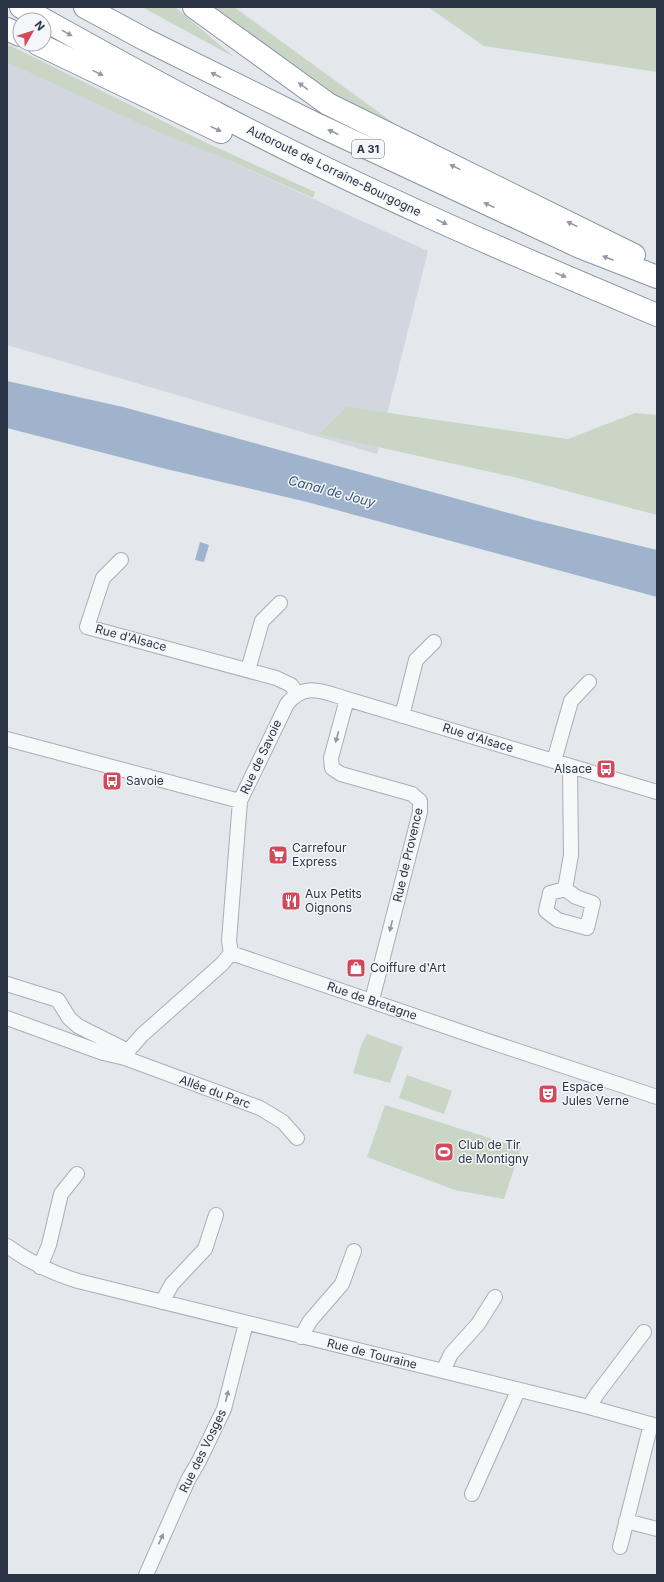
<svg xmlns="http://www.w3.org/2000/svg" width="664" height="1582" viewBox="0 0 664 1582" font-family="Inter,sans-serif">
	<style>
		.built { fill: #d2d6de }
		.green { fill: #c9d6c5 }
		.water { fill: #9fb4cc }
		.lines { fill: none; stroke-linecap: round; stroke-linejoin: round }
		.street-casing { stroke: #a9aeb7; stroke-width: 16 }
		.highway-casing { stroke: #8b94a3; stroke-width: 24 }
		.street { stroke: #f7f8fa; stroke-width: 14 }
		.highway { stroke: #fff; stroke-width: 22 }
		.oneway { fill: #959aa2 }
		.oneway2 { fill: #9196a0 }
		.labels { text-anchor: middle; stroke-width: 3; stroke-linejoin: round; paint-order: stroke }
		.shield { fill: #f4f6f9; stroke: #676e7b; stroke-width: 1 }
		.shield-label { font-size: 11px; font-weight: bold; fill: #2b3445 }
		.street-label { font-size: 12px; fill: #2b3445; stroke: #f4f6f9 }
		.poi-label { font-size: 12px; fill: #2b3445; stroke: #f4f6f9; text-anchor: start }
		.water-label { font-size: 13px; font-style: italic; fill: #34527a; stroke: #f4f6f9 }
	</style>
	<rect width="100%" height="100%" fill="#e4e7ec"/>
	<path class="built" d="M7,60L428,251L377,454L7,345Z"/>
	<path class="green" d="M142,7H175L234,57Z
		M206,7H234L399,127L321,87Z
		M428,7H657V72L484,46Z
		M7,44L209,144L315,192L313,198L228,160L156,131L7,62Z
		M347,407L568,439L635,413L657,415V515L518,478L319,434Z
		M367,1034L403,1047L390,1083L353,1073L362,1043Z
		M407,1075L452,1091L444,1114L399,1098Z
		M385,1105L521,1148L504,1199L455,1190L367,1157Z"/>
	<path class="water" d="M7,381L123,407L534,520L657,550V597L307,502L162,468L7,428Z
		M200,542L209,545L204,562L195,560Z"/>
	<g class="lines">
		<g class="street-casing">
			<path id="street" d="M121,560L103,578L87,627L276,678L291,685L297,693
				M248,670L262,621L280,603
				M347,699L331,758L332,768L341,774L412,794L420,801V812L372,1000
				M402,716L416,660L434,642
				M7,739L240,801L287,704C305,681 324,692 347,699L657,792
				M554,761L571,701L589,682
				M240,801L231,915L229,941L231,953L488,1041L657,1097
				M565,889L576,897L593,903L587,928L558,920L546,911L550,893Z
				M565,889L571,855L570,766
				M7,984L58,1000L69,1018L78,1026L128,1051
				M7,1018L103,1053L125,1058L260,1108L283,1122L297,1138
				M125,1058L128,1051L142,1035L222,964L231,953
				M7,1246C29,1262 52,1273 78,1281L589,1407L657,1426
				M40,1267L49,1245L61,1194L77,1174
				M162,1302L172,1284L205,1249L216,1215
				M301,1337L310,1321L342,1284L354,1251
				M443,1371L451,1354L478,1324L495,1297
				M589,1407L597,1394L644,1332
				M472,1494L518,1391
				M626,1521L657,1529
				M620,1547L651,1424
				M146,1575L188,1480L199,1461L224,1409L246,1323"/>
		</g>
		<g class="highway-casing">
			<path id="highway" d="M21,7C86,43 151,80 218,114C360,189 509,253 657,315
				M85,7L146,40L318,125L580,247L657,277
				M194,7L328,104L634,255
				M7,29L20,35
				M38,44L221,132"/>
		</g>
		<use href="#street" class="street"/>
		<use href="#highway" class="highway"/>
	</g>
	<defs><path id="oneway-solid" d="M-6-.8H1V-3.2L6.5 0L1 3.2V.8H-6Z"/></defs>
	<g class="oneway">
		<use href="#oneway-solid" transform="translate(67 33) rotate(29)"/>
		<use href="#oneway-solid" transform="translate(98 73) rotate(26)"/>
		<use href="#oneway-solid" transform="translate(216 75) rotate(-154)"/>
		<use href="#oneway-solid" transform="translate(303 86) rotate(-144)"/>
		<use href="#oneway-solid" transform="translate(216 129) rotate(26)"/>
		<use href="#oneway-solid" transform="translate(333 132) rotate(-155)"/>
		<use href="#oneway-solid" transform="translate(455 167) rotate(-154)"/>
		<use href="#oneway-solid" transform="translate(489 205) rotate(-155)"/>
		<use href="#oneway-solid" transform="translate(442 222) rotate(24)"/>
		<use href="#oneway-solid" transform="translate(572 224) rotate(-154)"/>
		<use href="#oneway-solid" transform="translate(608 258) rotate(-159)"/>
		<use href="#oneway-solid" transform="translate(561 275) rotate(23)"/>
	</g>
	<g class="oneway2">
		<use href="#oneway-solid" transform="translate(337 737) rotate(105)"/>
		<use href="#oneway-solid" transform="translate(391 926) rotate(104)"/>
		<use href="#oneway-solid" transform="translate(227 1396) rotate(-76)"/>
		<use href="#oneway-solid" transform="translate(161 1539) rotate(-65)"/>
	</g>
	<defs>
		<g id="bus-square" transform="scale(1)"><rect x="-9" y="-9" width="18" height="18" rx="4" fill="#d1495b" stroke="#f4f6f9"/><path d="M-5-6H5V4H4V6H2V4H-2V6H-4V4H-5ZM-3.5-4V0h7V-4ZM-3.5 1.2v1.5H-2V1.2ZM2 1.2v1.5H3.5V1.2Z" fill="#fff"/></g>
		<g id="supermarket-square" transform="scale(1)"><rect x="-9" y="-9" width="18" height="18" rx="4" fill="#d1495b" stroke="#f4f6f9"/><path d="M-6-5.5h2.5l.6 2H6L4.5 2H-2.5L-4.4-4H-6ZM-1.5 3.2a1.3 1.3 0 1 0 .1 0ZM3 3.2a1.3 1.3 0 1 0 .1 0Z" fill="#fff"/></g>
		<g id="restaurant-square" transform="scale(1)"><rect x="-9" y="-9" width="18" height="18" rx="4" fill="#d1495b" stroke="#f4f6f9"/><path d="M-5-6h1v4h1v-4h1v4h1v-4h1v5L-1.5 .5V6h-2V.5L-5-1ZM5-6V6H3V1.5H1.5Q1.5-4 5-6Z" fill="#fff"/></g>
		<g id="shop-square" transform="scale(1)"><rect x="-9" y="-9" width="18" height="18" rx="4" fill="#d1495b" stroke="#f4f6f9"/><path d="M-5-2.5h2.3a2.7 3.5 0 0 1 5.4 0H5L5.5 6h-11ZM-1.5-2.5h3a1.5 2.3 0 0 0-3 0Z" fill="#fff"/></g>
		<g id="theatre-square" transform="scale(1)"><rect x="-9" y="-9" width="18" height="18" rx="4" fill="#d1495b" stroke="#f4f6f9"/><path d="M-5-5.5Q0-4 5-5.5V0Q5 5 0 6Q-5 5-5 0ZM-3.3-2.5H-1v1.5H-3.3ZM1-2.5H3.3v1.5H1ZM-2.8 1Q0 5.5 2.8 1Z" fill="#fff"/></g>
		<g id="stadium-square" transform="scale(1)"><rect x="-9" y="-9" width="18" height="18" rx="4" fill="#d1495b" stroke="#f4f6f9"/><path d="M0-5a6.5 5 0 1 0 0 10a6.5 5 0 1 0 0-10ZM-3.5-1.8h7v3.6h-7Z" fill="#fff"/></g>
	</defs>
	<g fill-rule="evenodd">
		<use href="#bus-square" x="606" y="769"/>
		<use href="#bus-square" x="112" y="781"/>
		<use href="#supermarket-square" x="278" y="855"/>
		<use href="#restaurant-square" x="291" y="901"/>
		<use href="#shop-square" x="356" y="968"/>
		<use href="#theatre-square" x="548" y="1094"/>
		<use href="#stadium-square" x="444" y="1152"/>
	</g>
	<g class="labels">
		<rect class="shield" x="352" y="140" width="32" height="18" rx="3"/>
		<g class="shield-label">
			<text x="368" y="153">A 31</text>
		</g>
		<g class="street-label">
			<text transform="translate(334 171) rotate(26)" y="4">Autoroute de Lorraine-Bourgogne</text>
			<text transform="translate(131 638) rotate(15)" y="4">Rue d'Alsace</text>
			<text transform="translate(478 738) rotate(17)" y="4">Rue d'Alsace</text>
			<text transform="translate(261 757) rotate(-65)" y="4">Rue de Savoie</text>
			<text transform="translate(408 855) rotate(-77)" y="4">Rue de Provence</text>
			<text transform="translate(372 1001) rotate(19)" y="4">Rue de Bretagne</text>
			<text transform="translate(215 1092) rotate(20)" y="4">Allée du Parc</text>
			<text transform="translate(372 1354) rotate(14)" y="4">Rue de Touraine</text>
			<text transform="translate(203 1451) rotate(-64)" y="4">Rue des Vosges</text>
		</g>
		<g class="poi-label">
			<text x="592" y="773" text-anchor="end">Alsace</text>
			<text x="126" y="785">Savoie</text>
			<text x="292" y="852">Carrefour<tspan x="292" dy="14">Express</tspan></text>
			<text x="305" y="898">Aux Petits<tspan x="305" dy="14">Oignons</tspan></text>
			<text x="370" y="972">Coiffure d'Art</text>
			<text x="562" y="1091">Espace<tspan x="562" dy="14">Jules Verne</tspan></text>
			<text x="458" y="1149">Club de Tir<tspan x="458" dy="14">de Montigny</tspan></text>
		</g>
		<g class="water-label">
			<text transform="translate(332 491) rotate(15)" y="5">Canal de Jouy</text>
		</g>
	</g>
	<rect width="664" height="1582" fill="none" stroke="#2b3445" stroke-width="16"/>
	<g transform="translate(32 32) rotate(51)"><circle r="19" fill="#f4f6f9" stroke="#a4a8b1"/>
	<path d="M0-3L7 15L0 10L-7 15Z" fill="#d1495b"/>
	<text y="-6" font-size="11" font-weight="bold" text-anchor="middle" fill="#2b3445">N</text>
	</g>
</svg>
